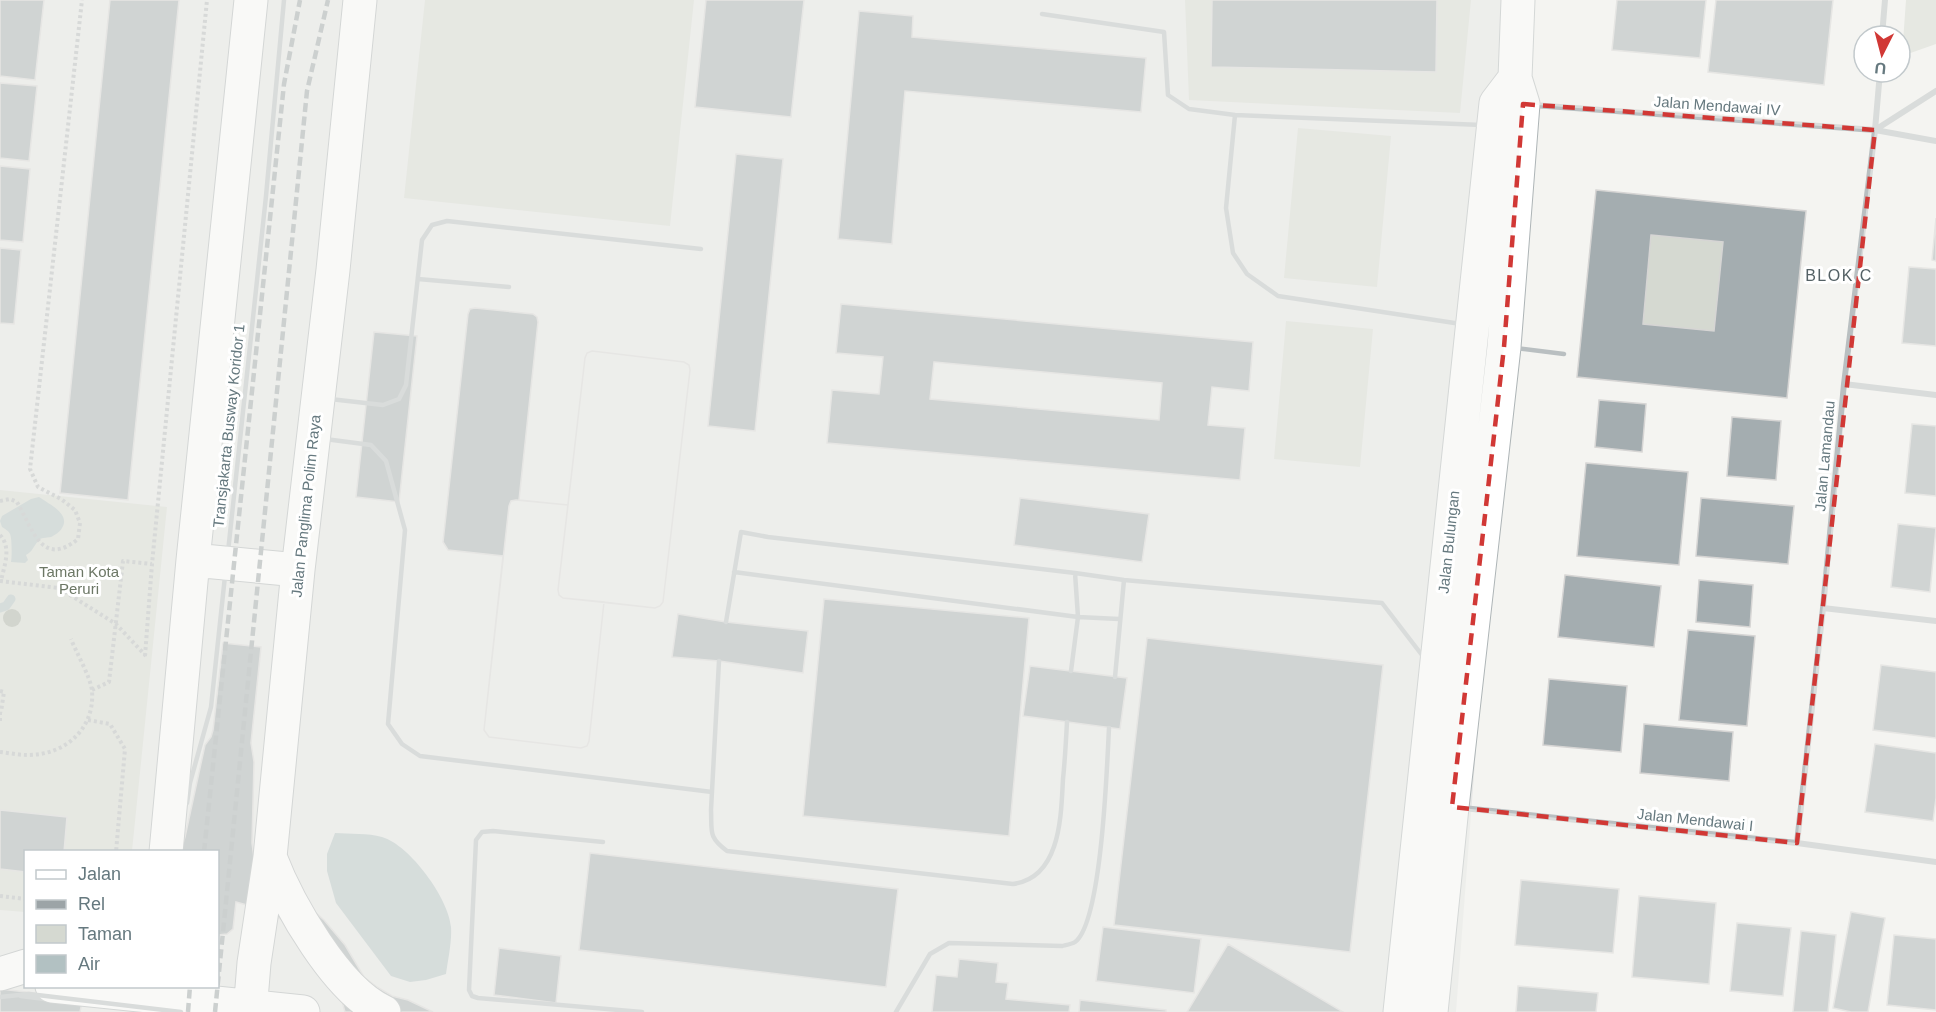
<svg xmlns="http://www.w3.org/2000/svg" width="1936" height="1012" viewBox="0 0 1936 1012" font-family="Helvetica,sans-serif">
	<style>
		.built { fill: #e5e6e5; fill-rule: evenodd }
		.green { fill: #d5d9d1 }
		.water { fill: #b2c1c2 }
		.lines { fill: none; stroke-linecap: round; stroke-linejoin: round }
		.stream { stroke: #b2c1c2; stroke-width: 9 }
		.building { fill: #a4adb0; stroke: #d6d5d4; stroke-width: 1.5; fill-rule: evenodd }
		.secondary-casing { stroke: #aeb5b7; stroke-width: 35 }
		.primary-casing { stroke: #adb3b5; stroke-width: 35 }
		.path { stroke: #b4b8ba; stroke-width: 4; stroke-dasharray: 3 3; stroke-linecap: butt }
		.lane { stroke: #b9bfc1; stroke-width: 4.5 }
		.street { stroke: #b9bfc1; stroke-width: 6 }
		.secondary { stroke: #fff; stroke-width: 33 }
		.primary { stroke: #fff; stroke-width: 33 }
		.rail { stroke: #9ca4a7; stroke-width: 4.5; stroke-dasharray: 9 4.5; stroke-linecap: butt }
		.lane-bridge { stroke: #b9bfc1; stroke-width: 4.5 }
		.tree { fill: #a9afa4 }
		.marked { fill: none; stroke: #d13835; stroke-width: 4.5; stroke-dasharray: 12 8; stroke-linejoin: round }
		.labels { text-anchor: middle; stroke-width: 6; stroke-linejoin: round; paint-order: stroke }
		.street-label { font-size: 15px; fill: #66797f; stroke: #fff }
		.park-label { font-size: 15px; fill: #6c7765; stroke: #fff }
		.neighbourhood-label { font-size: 16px; letter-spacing: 1.5px; fill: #546165; stroke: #fff }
	</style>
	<rect width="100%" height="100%" fill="#f4f4f1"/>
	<path class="built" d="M0,0H1502L1479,709L1456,1012H0ZM26,852H218V986H26Z"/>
	<path class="green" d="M425,0H694L670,226L404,198Z
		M1185,0H1471L1460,113L1189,100Z
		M1906,0H1936V44L1902,56Z
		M1298,128L1391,136L1377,287L1284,278Z
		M1651,235L1723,242L1714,331L1643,324Z
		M1286,321L1373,329L1360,467L1274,459Z
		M0,490L167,507L132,851L26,852L25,912L0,910Z"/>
	<path class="water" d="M39,497C49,504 71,514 62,528C60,532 55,535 51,537C46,538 41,537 38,541C33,547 33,551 26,555L28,560L25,563L11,562C12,558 12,538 10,534C9,531 5,529 2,527L0,521L2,516L31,499Z
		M335,833C350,834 368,833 382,837C410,845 449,899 451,927C452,942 448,959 446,974L426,980L410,982L391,976L336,903L327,871V854Z"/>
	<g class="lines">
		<path class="stream" d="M0,608L6,606L11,599"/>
	</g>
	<path class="building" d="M0,0H44L35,80L0,76Z
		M110,0H179L128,500L60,493Z
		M706,0H804L791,117L695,107Z
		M1212,0H1437L1436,72L1211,67Z
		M1617,0H1706L1700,58L1612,50Z
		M1716,0H1833L1824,85L1708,72Z
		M859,11L913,16L912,37L1146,58L1141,112L905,91L892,244L838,239Z
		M0,83L37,86L29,161L0,158Z
		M736,154L783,159L755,431L708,426Z
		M0,166L30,169L23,242L0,240Z
		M1596,190L1806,211L1787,398L1577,377ZM1651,235L1723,242L1714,331L1643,324Z
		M1936,218V261L1932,260Z
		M0,248L21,250L14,324L0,323Z
		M1909,267L1936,269V346L1902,343Z
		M841,304L1253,342L1249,391L1212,387L1208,425L1245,428L1240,480L827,443L832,390L879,394L883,357L836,353ZM934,362L1162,383L1159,420L930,399Z
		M475,308L533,314L537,317L538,322L519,500L568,505L585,358L587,353L592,351L684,362L689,365L690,370L663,602L660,606L655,608L604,602L589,741L587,746L581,748L489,737L484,730L503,556L448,550L443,542L468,314L470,309Z
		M374,332L417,336L399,502L356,497Z
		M592,351L684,362L689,365L690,370L663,602L660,606L655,608L563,598L559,595L558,590L585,358L587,353Z
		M1599,400L1646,404L1642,452L1595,447Z
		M1732,417L1781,421L1776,480L1727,476Z
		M1912,424L1936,426V496L1905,493Z
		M1586,463L1688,472L1679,565L1577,556Z
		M1020,498L1149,514L1142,562L1014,545Z
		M1701,498L1794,506L1788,564L1696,556Z
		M516,500L568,505L558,590L559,595L563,598L604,602L589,741L587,746L581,748L489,737L484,730L509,506L511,501Z
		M1898,524L1936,528L1930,592L1891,587Z
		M1565,575L1661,586L1654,647L1558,637Z
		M1699,580L1753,585L1750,627L1696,622Z
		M824,599L1029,618L1009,836L803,816Z
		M678,614L726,622L808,631L803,673L719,661L672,657Z
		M1688,630L1755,636L1747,726L1679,720Z
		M1147,638L1383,665L1350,952L1114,925Z
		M223,643L261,647L251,743L254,762L252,843L254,858L324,920L345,945L364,977L377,987L392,996L408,1000L433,1012H345L338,987L298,931L279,918L258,908L236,902L233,929L227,934L218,935V852H180L185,837L205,745L211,737L213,730Z
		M1881,665L1936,672V738L1873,730Z
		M1030,666L1127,678L1120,729L1023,716Z
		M1549,679L1627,686L1621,752L1543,745Z
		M1644,724L1733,732L1729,781L1640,773Z
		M1875,744L1936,753V798L1933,821L1865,812Z
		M0,810L67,817L64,852H26V872L0,869Z
		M590,853L898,889L886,987L579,950Z
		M1521,880L1619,889L1613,953L1515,945Z
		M1639,896L1716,903L1709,984L1632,977Z
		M1851,912L1885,918L1868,1012H1851L1833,1008Z
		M1737,923L1791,928L1783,996L1730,991Z
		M1103,927L1201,939L1194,993L1096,981Z
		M1801,931L1836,935L1828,1012H1793Z
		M1894,935L1936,939V1010L1887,1005Z
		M1228,944L1343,1012H1187Z
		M499,948L561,956L556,1003L494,995Z
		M959,959L998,963L996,982L1008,983L1006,999L1070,1005L1069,1012H932L936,975L957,977Z
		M1518,986L1598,993L1596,1012H1516Z
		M0,989L61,996L84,993L80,1012H0Z
		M1080,1000L1166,1010V1012H1079Z"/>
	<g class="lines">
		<g class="secondary-casing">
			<path id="secondary" d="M1400,1012L1496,103L1515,78
				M1431,1012L1452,807L1504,347L1523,104L1515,78L1518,0"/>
		</g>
		<g class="primary-casing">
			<path id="primary" d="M193,560L298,570
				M166,852L193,560L251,0
				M270,857C288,904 337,991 384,1012
				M0,974L26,966
				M52,986L303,1012
				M250,1012L254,963L270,857L298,570L333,270L360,0"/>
		</g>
		<path class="path" d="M0,501L10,499L17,502C33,530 42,568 78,539L80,523L75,510L61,499L38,487L30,469L82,0
			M0,535C12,548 4,566 1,581
			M0,581L59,588L116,624L146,656
			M145,656L152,564L207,0
			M92,690L109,682L123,561L152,564
			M0,691L4,692L1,712
			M0,712V721
			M88,720L110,724L125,749L116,852
			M0,752C9,753 19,755 28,755C65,755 95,729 92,691C91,678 76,652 71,639
			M0,896L26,899"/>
		<path class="lane" d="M1042,14L1164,32L1168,95L1189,109L1235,115L1482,125
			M1235,115L1226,208L1233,253L1247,274L1278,296L1461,324
			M418,279L509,287
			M1515,348L1564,354
			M330,399L383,405L399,399L406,385L422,240L432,225L447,221L701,249
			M325,439L371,445L386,461L405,530L388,724L402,744L420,756L712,792
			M228,552L266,196L284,0
			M734,572L1078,617L1119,619
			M726,622L741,532L768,537L1075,573L1124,580L1382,603L1425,659
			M719,661L711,810C712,832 708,837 727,851L1013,884C1061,878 1061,815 1063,779C1065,760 1066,741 1067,722
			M1071,671L1078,617L1075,573
			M1115,677L1124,580
			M187,803L190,783L211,707L225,576
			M603,842L493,831L482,832L476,840L469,990L472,996L478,998L642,1012
			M21,996L45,999
			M896,1012L930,954L949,943L1062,946C1066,945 1072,944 1075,942C1102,922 1107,765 1109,728"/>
		<path class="street" d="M1882,36L1885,0
			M1533,105L1875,130L1936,141
			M1875,130L1936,91
			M1844,384L1936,395
			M1823,608L1936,621
			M1463,808L1797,843L1936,862
			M1797,843L1823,608L1844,384L1875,130L1880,72"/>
		<use href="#secondary" class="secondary"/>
		<use href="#primary" class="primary"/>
		<path class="rail" d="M204,852L284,84L300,0
			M188,1012L190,986
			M215,1012L307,91L328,0"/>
		<path class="lane-bridge" d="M0,997L29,994L181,1012"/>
	</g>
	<circle class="tree" cx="12" cy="618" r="9"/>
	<path d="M0 0H1936V1012H0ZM1523,104L1875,130L1797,843L1452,807L1504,347Z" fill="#f4f4f1" fill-opacity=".55" fill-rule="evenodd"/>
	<path class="marked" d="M1523,104L1875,130L1797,843L1452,807L1504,347Z"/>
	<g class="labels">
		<g class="street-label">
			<text transform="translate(1717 106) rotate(4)" y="5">Jalan Mendawai IV</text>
			<text transform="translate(229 426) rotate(-84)" y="5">Transjakarta Busway Koridor 1</text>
			<text transform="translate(1825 456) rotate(-85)" y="5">Jalan Lamandau</text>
			<text transform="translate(306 506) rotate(-84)" y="5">Jalan Panglima Polim Raya</text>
			<text transform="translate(1449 542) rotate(-84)" y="5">Jalan Bulungan</text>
			<text transform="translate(1695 820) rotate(6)" y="5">Jalan Mendawai I</text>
		</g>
		<g class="park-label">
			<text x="79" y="577">Taman Kota<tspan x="79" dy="17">Peruri</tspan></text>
		</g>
		<g class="neighbourhood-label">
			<text x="1839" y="281">BLOK C</text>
		</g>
	</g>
	<rect x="24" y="850" width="195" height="138" fill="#ffffff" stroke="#c2c9cc" stroke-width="1.5"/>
	<rect x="36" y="870" width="30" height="9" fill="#ffffff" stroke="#c2c9cc" stroke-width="1.5"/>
	<text x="78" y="880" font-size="18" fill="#66797f">Jalan</text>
	<rect x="36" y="900" width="30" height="9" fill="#9ca4a7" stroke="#c2c9cc" stroke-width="1.5"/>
	<text x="78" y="910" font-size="18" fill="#66797f">Rel</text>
	<rect x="36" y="925" width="30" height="18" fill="#d5d9d1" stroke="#c2c9cc" stroke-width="1.5"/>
	<text x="78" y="940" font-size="18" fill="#66797f">Taman</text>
	<rect x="36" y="955" width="30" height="18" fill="#b2c1c2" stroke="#c2c9cc" stroke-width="1.5"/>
	<text x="78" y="970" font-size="18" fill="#66797f">Air</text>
	<g transform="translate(1882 54) rotate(186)"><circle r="28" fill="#ffffff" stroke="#c2c9cc" stroke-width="1.5"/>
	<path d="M0-4.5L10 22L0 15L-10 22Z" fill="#d13835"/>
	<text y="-9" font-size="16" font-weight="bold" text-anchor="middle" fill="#66797f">U</text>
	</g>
</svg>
